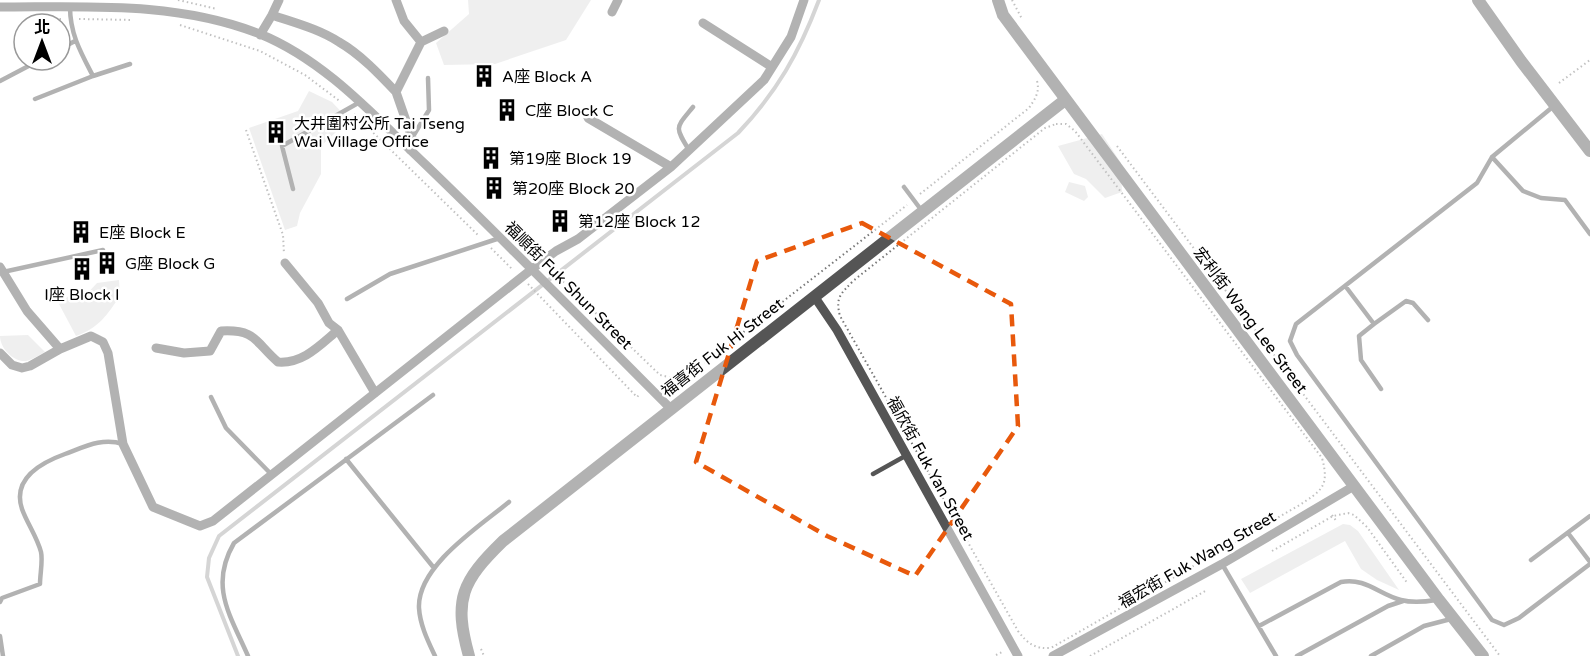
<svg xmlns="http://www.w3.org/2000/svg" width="1590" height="656" viewBox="0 0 1590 656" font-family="'Varela Round','Noto Sans TC',sans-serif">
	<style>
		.green { fill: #dcdcdc }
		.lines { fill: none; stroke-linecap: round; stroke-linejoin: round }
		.stream { stroke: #a3a3a3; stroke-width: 4 }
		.path { stroke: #777; stroke-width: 2; stroke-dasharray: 1.5 3; stroke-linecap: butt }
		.service { stroke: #555; stroke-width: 4.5 }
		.minor { stroke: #555; stroke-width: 9 }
		.tertiary { stroke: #555; stroke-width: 12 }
		.marked { fill: none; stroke: #e8590c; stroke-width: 4.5; stroke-dasharray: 12 8; stroke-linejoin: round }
		.labels { text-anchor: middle; stroke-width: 5; stroke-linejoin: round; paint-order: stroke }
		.poi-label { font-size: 16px; fill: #000; stroke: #fff; text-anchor: start }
		.street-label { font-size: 16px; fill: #000; stroke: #fff }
	</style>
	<rect width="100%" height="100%" fill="#fff"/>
	<path class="green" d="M468,0H591L566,40L495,64L444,65L436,43L469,14Z
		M309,91L332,102L349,120L321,146V174L300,213L297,226L285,230L249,128L298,111Z
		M1102,134L1121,163L1122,192L1105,198L1086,179L1074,174L1058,146Z
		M1069,182L1085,186L1088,197L1084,201L1065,192Z
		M119,280L120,296C107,315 99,328 76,336L59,304L71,294L83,298L97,283Z
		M28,335L45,352C39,355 32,360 26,361C13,362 0,348 0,336Z
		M1343,524L1350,525L1358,531L1399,590L1377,580L1361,569L1345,541L1250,593L1241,579Z"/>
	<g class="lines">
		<path class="stream" d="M238,656L207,577L209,558L219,536L738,133C777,92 799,53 819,0"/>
		<path class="path" d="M178,0L217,9
			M1012,0L1022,19
			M28,19H64
			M79,19L133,20
			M180,25L260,51L305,75L341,102
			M1559,83L1590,60
			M354,114L479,236
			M1056,124H1066L1075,131L1322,458C1330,487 1321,491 1298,506L1051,648C1035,649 1028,644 1018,631L840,316C835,297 841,294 853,281L1045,128Z
			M246,130L283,235L284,254
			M1117,146L1500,656
			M920,194L1029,108C1035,99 1040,92 1037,81
			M491,248L513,270
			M550,269L660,375L677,379L687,376L907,205
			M528,284L637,397L640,394
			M1332,515L1337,522
			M1272,551L1333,516L1348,513L1354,515L1367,527L1408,584
			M481,649L484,656
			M996,655L1004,651
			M1090,656L1207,590"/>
		<path class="service" d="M70,7C70,34 81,53 93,76
			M60,49L75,41
			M0,81L40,60
			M35,99L93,76L130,64
			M1555,105L1492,157L1477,183L1296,324L1290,341L1297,355L1492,620L1504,625L1519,618L1590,564
			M412,138L429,110L428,78
			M689,150C674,126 676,128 693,107
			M1492,157L1523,191L1541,198L1565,200L1590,234
			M904,187L922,211
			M293,189L282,146L360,102
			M3,272L103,250
			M1346,287L1374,324L1406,301L1413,303L1428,320
			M347,299L390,274L500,238
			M1374,324L1359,336L1361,360L1381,389
			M211,397L226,428L271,474
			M346,459L434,568
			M873,474L907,455
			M1568,533L1590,562
			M1531,560L1590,516
			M1222,564L1276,656
			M0,602L2,598L40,584C40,574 43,561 41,552C37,537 27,523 22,509C12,479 40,463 65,454C84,447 102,437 123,444
			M1259,626L1341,582C1365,577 1380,595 1401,600C1412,603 1424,602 1436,600
			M0,636L3,656
			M248,656C230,615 209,586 234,543L433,395
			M435,656C428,641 420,625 419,608C417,566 480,526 509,502
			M1297,656L1388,606L1403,601
			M1371,656L1424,626L1451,619"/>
		<path class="minor" d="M396,0L404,21L421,42
			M0,7C87,7 177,1 260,34C326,61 375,117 426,165C509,245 589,327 670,408
			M612,12L618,0
			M272,15C295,23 319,29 339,42C360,54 379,74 396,92
			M703,23L772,67
			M260,35L272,15L279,0
			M588,118L671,167
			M410,150L412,138L396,92L421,42L444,31
			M285,263L318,303L329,323L338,330L375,393
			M0,267L27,311L60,349
			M814,296L837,330L1018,656
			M156,348L184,353L210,351L221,331C256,329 255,342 278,362C303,364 320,345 338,330
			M0,353L12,365L22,368L30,366L60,349L91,336L103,342L108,353L123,444L153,507L200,526L213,521L532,269L556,251L578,239L671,167L764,80L791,37L804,0
			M1053,656L1222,564L1354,486"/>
		<path class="tertiary" d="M998,0L1003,15L1439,600L1483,656
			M1478,0L1521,61L1590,151
			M469,656C453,599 462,581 503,541L1065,100"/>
	</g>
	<path d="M0 0H1590V656H0ZM862,223L1011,304L1018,426L915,576L827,536L696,462L757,261Z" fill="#fff" fill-opacity=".55" fill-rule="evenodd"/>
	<path class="marked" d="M862,223L1011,304L1018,426L915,576L827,536L696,462L757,261Z"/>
	<defs>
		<g id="building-bare" transform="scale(1.8)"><path d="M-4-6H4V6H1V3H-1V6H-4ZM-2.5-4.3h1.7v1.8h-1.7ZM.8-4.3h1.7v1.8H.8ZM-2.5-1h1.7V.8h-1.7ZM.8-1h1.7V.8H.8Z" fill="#000" stroke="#fff" stroke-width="2.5" paint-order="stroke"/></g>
	</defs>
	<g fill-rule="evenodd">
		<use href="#building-bare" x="484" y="76"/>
		<use href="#building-bare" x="507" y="110"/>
		<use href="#building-bare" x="276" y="132"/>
		<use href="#building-bare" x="491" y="158"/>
		<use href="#building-bare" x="494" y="188"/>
		<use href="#building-bare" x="560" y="221"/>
		<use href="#building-bare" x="81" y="232"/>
		<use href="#building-bare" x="107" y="263"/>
		<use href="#building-bare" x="82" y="269"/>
	</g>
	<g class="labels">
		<g class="poi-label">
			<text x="502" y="82">A座 Block A</text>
			<text x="525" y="116">C座 Block C</text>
			<text x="294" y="129">大井圍村公所 Tai Tseng<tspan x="294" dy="18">Wai Village Office</tspan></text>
			<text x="509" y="164">第19座 Block 19</text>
			<text x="512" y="194">第20座 Block 20</text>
			<text x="578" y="227">第12座 Block 12</text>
			<text x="99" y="238">E座 Block E</text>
			<text x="125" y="269">G座 Block G</text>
			<text x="82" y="300" text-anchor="middle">I座 Block I</text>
		</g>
		<g class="street-label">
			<text transform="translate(569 285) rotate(45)" y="6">福順街 Fuk Shun Street</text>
			<text transform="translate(1251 320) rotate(53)" y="6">宏利街 Wang Lee Street</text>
			<text transform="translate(722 347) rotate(-38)" y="6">福喜街 Fuk Hi Street</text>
			<text transform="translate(931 468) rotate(61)" y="6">福欣街 Fuk Yan Street</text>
			<text transform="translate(1197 559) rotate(-30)" y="6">福宏街 Fuk Wang Street</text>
		</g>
	</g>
	<g transform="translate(42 42)"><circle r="28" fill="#ffffff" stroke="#999999" stroke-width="1.5"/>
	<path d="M0-4.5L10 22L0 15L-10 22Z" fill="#000000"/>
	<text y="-9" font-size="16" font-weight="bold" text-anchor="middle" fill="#000000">北</text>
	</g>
</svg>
